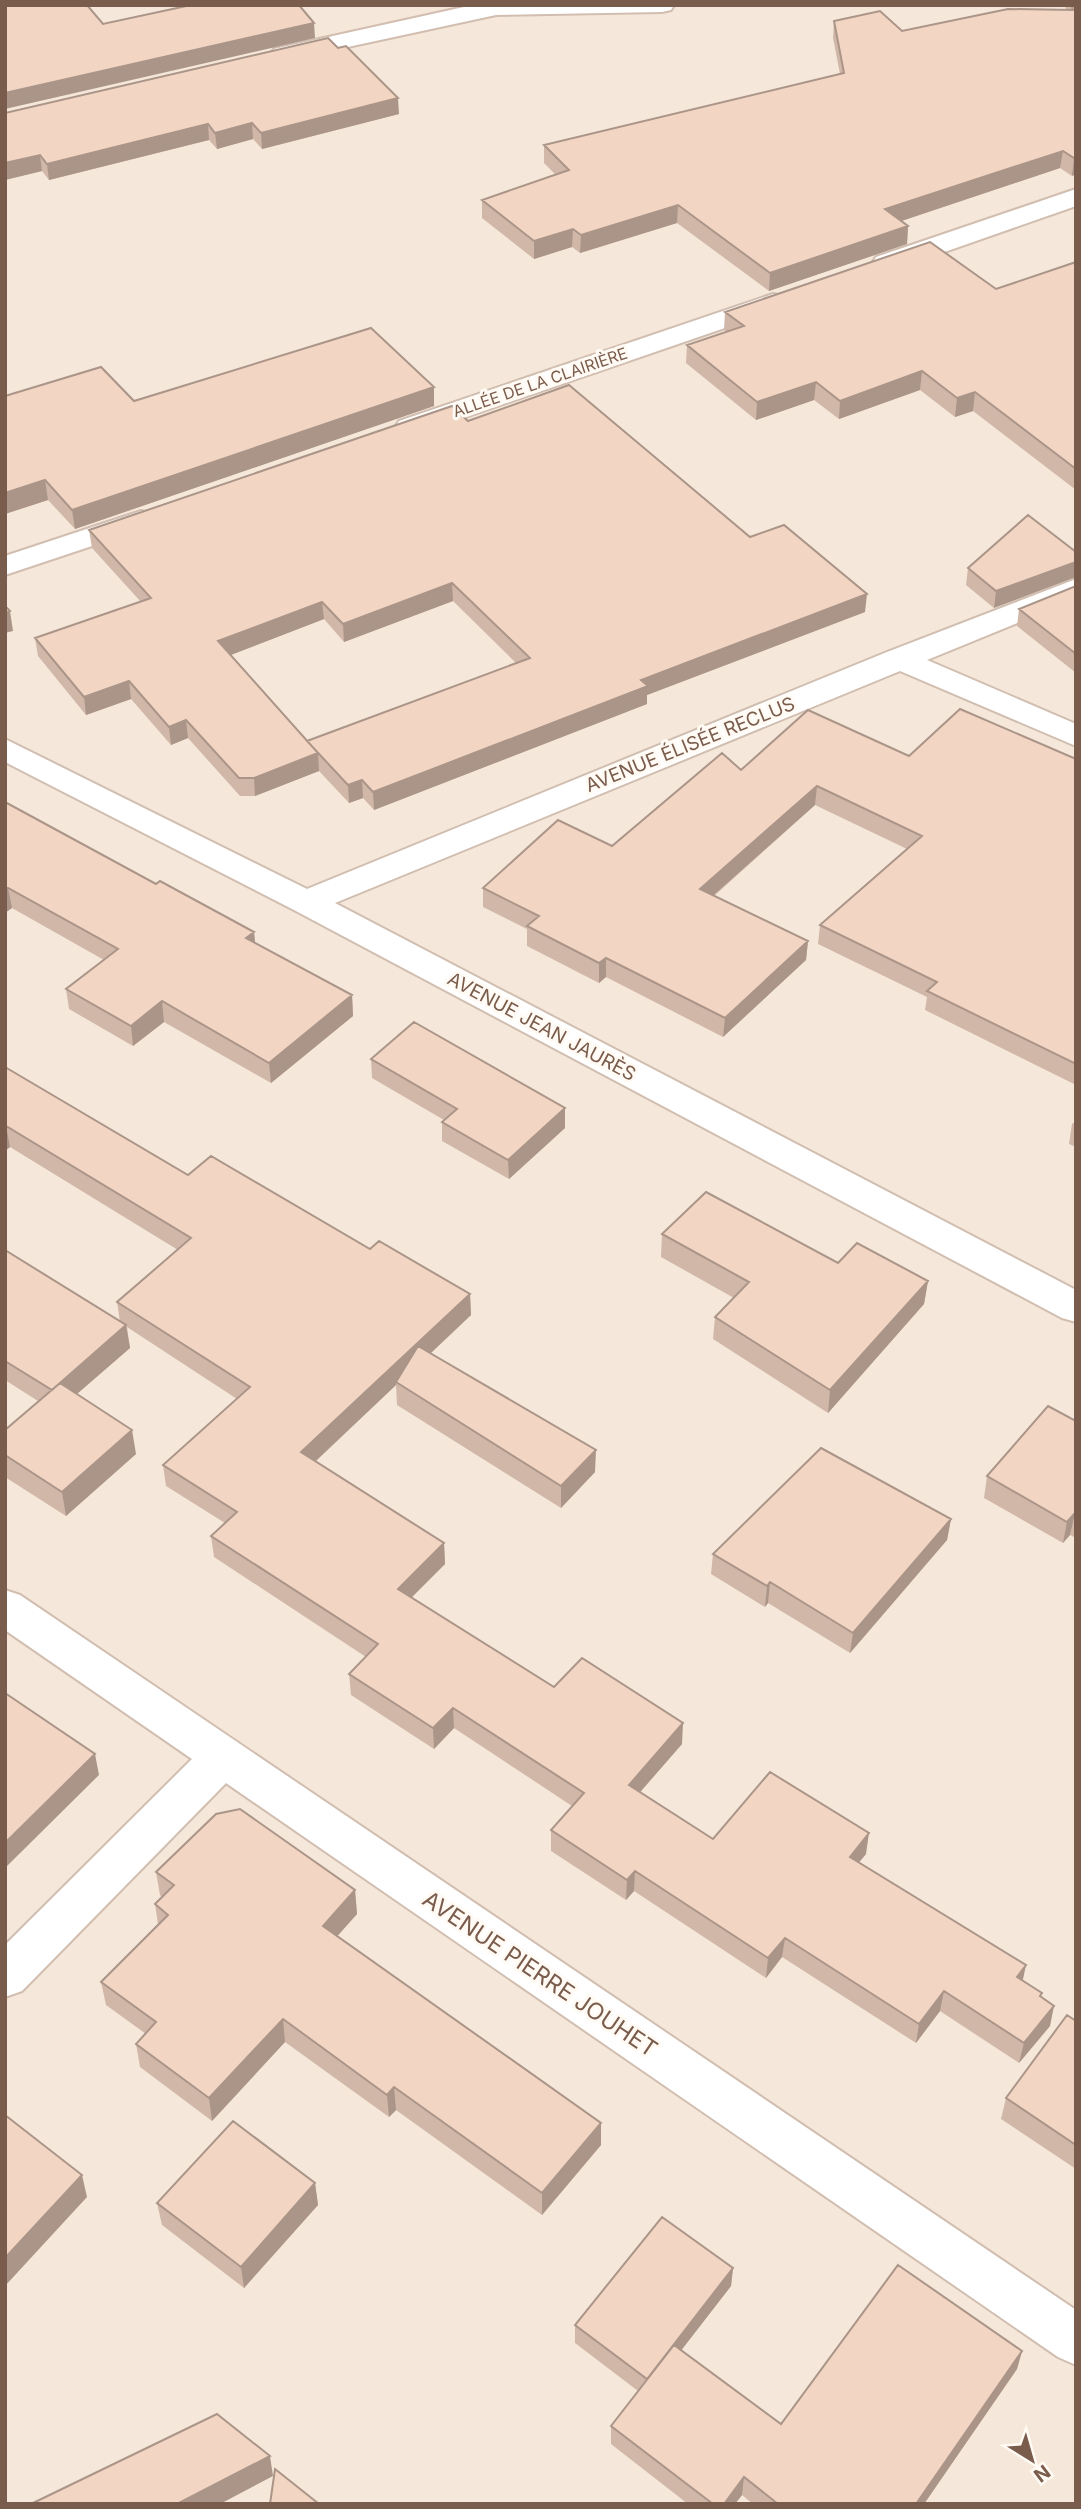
<svg xmlns="http://www.w3.org/2000/svg" width="1081" height="2509" viewBox="0 0 1081 2509" font-family="Inter,sans-serif">
	<style>
		.residential { fill: #f5e8da }
		.lines { fill: none; stroke-linecap: round; stroke-linejoin: round }
		.minor-casing { stroke: #d1beb0; stroke-width: 4 }
		.minor { fill: #fff; fill-rule: evenodd }
		.wall { fill: #d1b7a8; fill-rule: evenodd }
		.shaded-wall { fill: #aa9588 }
		.building { fill: #f3d5c3; stroke: #aa9588; stroke-width: 2 }
		.labels { text-anchor: middle; stroke-width: 6; stroke-linejoin: round; paint-order: stroke }
		.far-street-label { font-size: 16px; fill: #7a5c4d; stroke: #fffaf3 }
		.street-label { font-size: 19px; fill: #7a5c4d; stroke: #fffaf3 }
		.near-street-label { font-size: 23px; fill: #7a5c4d; stroke: #fffaf3 }
	</style>
	<rect width="100%" height="100%" fill="#fdf6ec"/>
	<path class="residential" d="M1076,5V2504H5V6Z"/>
	<g class="lines">
		<g class="minor-casing">
			<path id="minor" d="M473,5H674L671,10L662,12L496,15L283,61L274,59L271,54L274,49L283,47Z
				M1076,189V206L896,269H876L872,263L876,257Z
				M773,294L783,296L787,302L783,308L419,433L409,436L399,433L395,427L399,421Z
				M141,511L152,514L156,520L152,526L5,575V556Z
				M1076,579V599L927,660L1076,724V746L900,671L335,903L1076,1290V1322L1062,1318L294,910L5,762V739L307,889L887,652Z
				M5,1590L20,1595L1076,2310V2365L1058,2357L226,1783L22,1991L5,1997V1945L192,1759L5,1630Z"/>
		</g>
		<use href="#minor" class="minor"/>
	</g>
	<path class="wall" d="M1065,5H1076V174L1072,176L1060,168L902,221L908,226L907,244L769,291L677,223L580,253L572,247L534,259L482,218V200L556,175L544,163V145L840,74L833,38L834,21L902,31L1066,10Z
		M5,113L399,114L262,149L253,139L217,149L209,140L49,180L42,171L5,180Z
		M1076,262V490L973,411L955,417L920,390L839,419L814,400L756,420L686,363L687,345L727,332L724,330L725,312L996,289Z
		M5,396L134,401L434,406L75,529L48,500L5,514Z
		M468,421L750,537L865,612L647,695V704L374,810L363,798L349,803L319,771L255,796H240L188,738L171,745L131,699L86,715L38,656L35,638L141,602L92,548L89,530ZM453,601L516,663L307,741L231,655L324,619L344,642Z
		M1076,552L994,608L966,585L968,568Z
		M1076,586V673L1017,626L1019,609Z
		M909,756L1076,759V1085L925,1010L927,997L818,944L820,925L907,849L815,805L714,896L808,941L806,960L723,1037L606,977L599,983L527,946V929L483,907V888L612,846L741,770Z
		M5,802L156,884L254,932L255,943L352,995L353,1016L271,1083L164,1022L133,1046L69,1009L66,989L104,960L12,908L5,913Z
		M371,1059L565,1108V1128L509,1179L442,1141V1122L444,1120L372,1078Z
		M5,1067L188,1175L370,1249L470,1294L471,1315L431,1353L595,1472L561,1508L397,1405L396,1385L316,1461L444,1543L445,1564L411,1598L554,1687L682,1744L640,1792L713,1839L866,1854L859,1862L1023,1980L1041,1998L1050,2026L1019,2063L940,2011L916,2043L782,1957L766,1978L634,1891L626,1900L551,1851V1830L572,1806L454,1728L434,1749L351,1695L349,1674L366,1657L214,1557L211,1536L225,1523L166,1486L163,1465L237,1399L127,1327L130,1348L77,1394L136,1454L66,1516L5,1477V1430L38,1401L5,1380V1250L120,1322L117,1302L178,1250L10,1147L5,1151Z
		M1076,1121V1147L1069,1144L1072,1124Z
		M662,1234L838,1263L928,1281L924,1304L828,1413L713,1339L715,1317L734,1298L661,1257Z
		M1076,1421V1538L1070,1535L1063,1543L984,1498L987,1476Z
		M951,1519L947,1540L850,1653L768,1603L765,1607L711,1574L713,1554Z
		M156,1872L355,1890L357,1914L337,1936L601,2123V2145L542,2215L396,2110L389,2117L285,2042L212,2121L140,2067L136,2044L146,2034L106,2005L101,1982L158,1924L155,1904L162,1897L160,1895Z
		M1076,2021V2169L1001,2119L1006,2098Z
		M315,2183L318,2205L244,2288L162,2225L157,2203Z
		M733,2268L731,2286L681,2350L781,2424L1022,2351L1017,2369L924,2504H753L742,2495L735,2504H688L611,2444V2426L638,2391L575,2343V2325Z"/>
	<path class="shaded-wall" d="M314,23L315,38L5,109V93Z
		M398,98L399,114L262,149L261,133Z
		M252,123L253,139L217,149L215,133Z
		M208,124L209,140L49,180L47,164Z
		M1063,151L1060,168L883,227L885,209Z
		M40,155L42,171L5,180V163Z
		M1076,157V174L1072,176L1074,158Z
		M678,205L677,223L580,253L581,235Z
		M908,226L907,244L769,291L770,273Z
		M573,229L572,247L534,259V241Z
		M922,371L920,390L839,419L840,401Z
		M816,382L814,400L756,420L757,402Z
		M434,387V406L75,529L72,510Z
		M975,392L973,411L955,417L957,398Z
		M45,480L48,500L5,514V493Z
		M1076,562V577L994,608L996,591Z
		M452,583L453,601L344,642L343,624Z
		M867,594L865,612L647,695V704L374,810L373,792L641,680Z
		M322,602L324,619L220,659L218,641Z
		M10,611L13,631L5,633V613Z
		M129,681L131,699L86,715L84,697Z
		M186,720L188,738L171,745L169,727Z
		M318,753L319,771L255,796L254,778Z
		M362,780L363,798L349,803L348,785Z
		M817,786L815,805L699,908L700,889Z
		M8,888L12,908L5,913V890Z
		M254,932L256,952L246,938Z
		M808,941L806,960L723,1037L725,1018Z
		M606,958V977L599,983V963Z
		M352,995L353,1016L271,1083L269,1063Z
		M162,1001L164,1022L133,1046L131,1026Z
		M565,1108V1128L509,1179L508,1160Z
		M5,1126H6L10,1147L5,1151Z
		M928,1281L924,1304L828,1413L830,1390Z
		M470,1294L471,1315L398,1384L396,1382V1385L303,1473L301,1452Z
		M126,1325L130,1348L56,1412L52,1390Z
		M132,1430L136,1454L66,1516L62,1492Z
		M596,1450L595,1472L561,1508V1486Z
		M1075,1513L1070,1535L1063,1543L1067,1522Z
		M951,1519L947,1540L850,1653L853,1633Z
		M444,1543L445,1564L399,1610L398,1589Z
		M770,1582L768,1603L765,1607L767,1586Z
		M453,1708L454,1728L434,1749L433,1728Z
		M683,1723L682,1744L628,1806L629,1785Z
		M95,1754L99,1775L5,1868V1843Z
		M869,1833L866,1854L847,1877L850,1857Z
		M635,1871L634,1891L626,1900L627,1880Z
		M355,1890L357,1914L325,1950L323,1926Z
		M785,1938L782,1957L766,1978L768,1958Z
		M1026,1965L1022,1984L1017,1977Z
		M944,1991L940,2011L916,2043L919,2024Z
		M1054,2006L1050,2026L1019,2063L1024,2043Z
		M283,2019L285,2042L212,2121L209,2098Z
		M394,2087L396,2110L389,2117L387,2095Z
		M601,2123V2145L542,2215V2193Z
		M82,2175L87,2197L5,2286V2258Z
		M315,2183L318,2205L244,2288L241,2267Z
		M733,2268L731,2286L646,2396L647,2379Z
		M1022,2351L1017,2369L924,2504H916Z
		M270,2456L273,2476L220,2504H177Z
		M744,2477L742,2495L735,2504H724Z"/>
	<path class="building" d="M5,5H87L103,24L191,5H299L314,23L5,93Z
		M1072,5H1076V157L1074,158L1063,151L885,209L908,226L770,273L678,205L581,235L573,229L534,241L482,200L569,170L544,145L844,73L834,21L880,11L902,31L1008,9L1073,10Z
		M328,38L338,48L346,46L398,98L261,133L252,123L215,133L208,124L47,164L40,155L5,163V113Z
		M930,242L996,289L1076,262V469L975,392L957,398L922,371L840,401L816,382L757,402L687,345L744,326L725,312Z
		M371,328L434,387L72,510L45,480L5,493V396L101,367L134,401Z
		M569,385L750,537L784,525L867,594L641,680L648,686L373,792L362,780L348,785L307,741L530,658L452,583L343,624L322,602L218,641L318,753L254,778H239L186,720L169,727L129,681L84,697L35,638L151,598L89,530L452,406L468,421Z
		M1028,515L1076,552V562L996,591L968,568Z
		M1076,586V654L1019,609Z
		M5,606L10,611L5,613Z
		M960,709L1076,759V1064L927,991L937,982L820,925L922,836L817,786L700,889L808,941L725,1018L606,958L599,963L527,926L539,916L483,888L558,820L612,846L722,753L741,770L808,710L909,756Z
		M5,802L156,884L160,881L254,932L246,938L352,995L269,1063L162,1001L131,1026L66,989L118,949L8,888L5,890Z
		M414,1022L565,1108L508,1160L442,1122L457,1109L371,1059Z
		M5,1067L188,1175L211,1156L370,1249L379,1241L470,1294L301,1452L444,1543L398,1589L554,1687L582,1658L683,1723L629,1785L713,1839L770,1772L869,1833L850,1857L1026,1965L1017,1977L1042,1993L1040,1996L1054,2006L1024,2043L944,1991L919,2024L785,1938L768,1958L635,1871L627,1880L551,1830L584,1793L453,1708L433,1728L349,1674L378,1644L211,1536L237,1512L163,1465L250,1387L117,1302L191,1238L6,1126H5Z
		M706,1192L838,1263L857,1243L928,1281L830,1390L715,1317L749,1282L662,1234Z
		M5,1250L126,1325L52,1390L5,1361Z
		M418,1346L596,1450L561,1486L396,1382Z
		M60,1383L132,1430L62,1492L5,1455V1430Z
		M1048,1406L1076,1421V1513H1075L1067,1522L987,1476Z
		M821,1448L951,1519L853,1633L770,1582L767,1586L713,1554Z
		M5,1693L95,1754L5,1843Z
		M240,1809L355,1890L323,1926L601,2123L542,2193L394,2087L387,2095L283,2019L209,2098L136,2044L156,2022L101,1982L168,1915L155,1904L174,1885L156,1872L216,1814Z
		M1067,2015L1076,2021V2145L1006,2098Z
		M5,2115L82,2175L5,2258Z
		M233,2121L315,2183L241,2267L157,2203Z
		M662,2217L733,2268L647,2379L575,2325Z
		M898,2265L1022,2351L916,2504H778L744,2477L724,2504H713L611,2426L674,2345L781,2424Z
		M217,2414L270,2456L177,2504H31Z
		M275,2469L319,2504H270Z"/>
	<g class="labels">
		<g class="far-street-label">
			<text transform="translate(540 382) rotate(-19)" y="6">ALLÉE DE LA CLAIRIÈRE</text>
		</g>
		<g class="street-label">
			<text transform="translate(690 744) rotate(-22)" y="7">AVENUE ÉLISÉE RECLUS</text>
			<text transform="translate(542 1026) rotate(28)" y="7">AVENUE JEAN JAURÈS</text>
		</g>
		<g class="near-street-label">
			<text transform="translate(540 1974) rotate(34)" y="8">AVENUE PIERRE JOUHET</text>
		</g>
	</g>
	<rect width="1081" height="2509" fill="none" stroke="#7a5c4d" stroke-width="14"/>
	<g transform="translate(1032 2460) rotate(143)" stroke="#fffaf3" stroke-width="5" paint-order="stroke">
	<path d="M0-5L12 26L0 18L-12 26Z" fill="#7a5c4d"/>
	<text y="-10" font-size="19" font-weight="bold" text-anchor="middle" fill="#7a5c4d">N</text>
	</g>
</svg>
